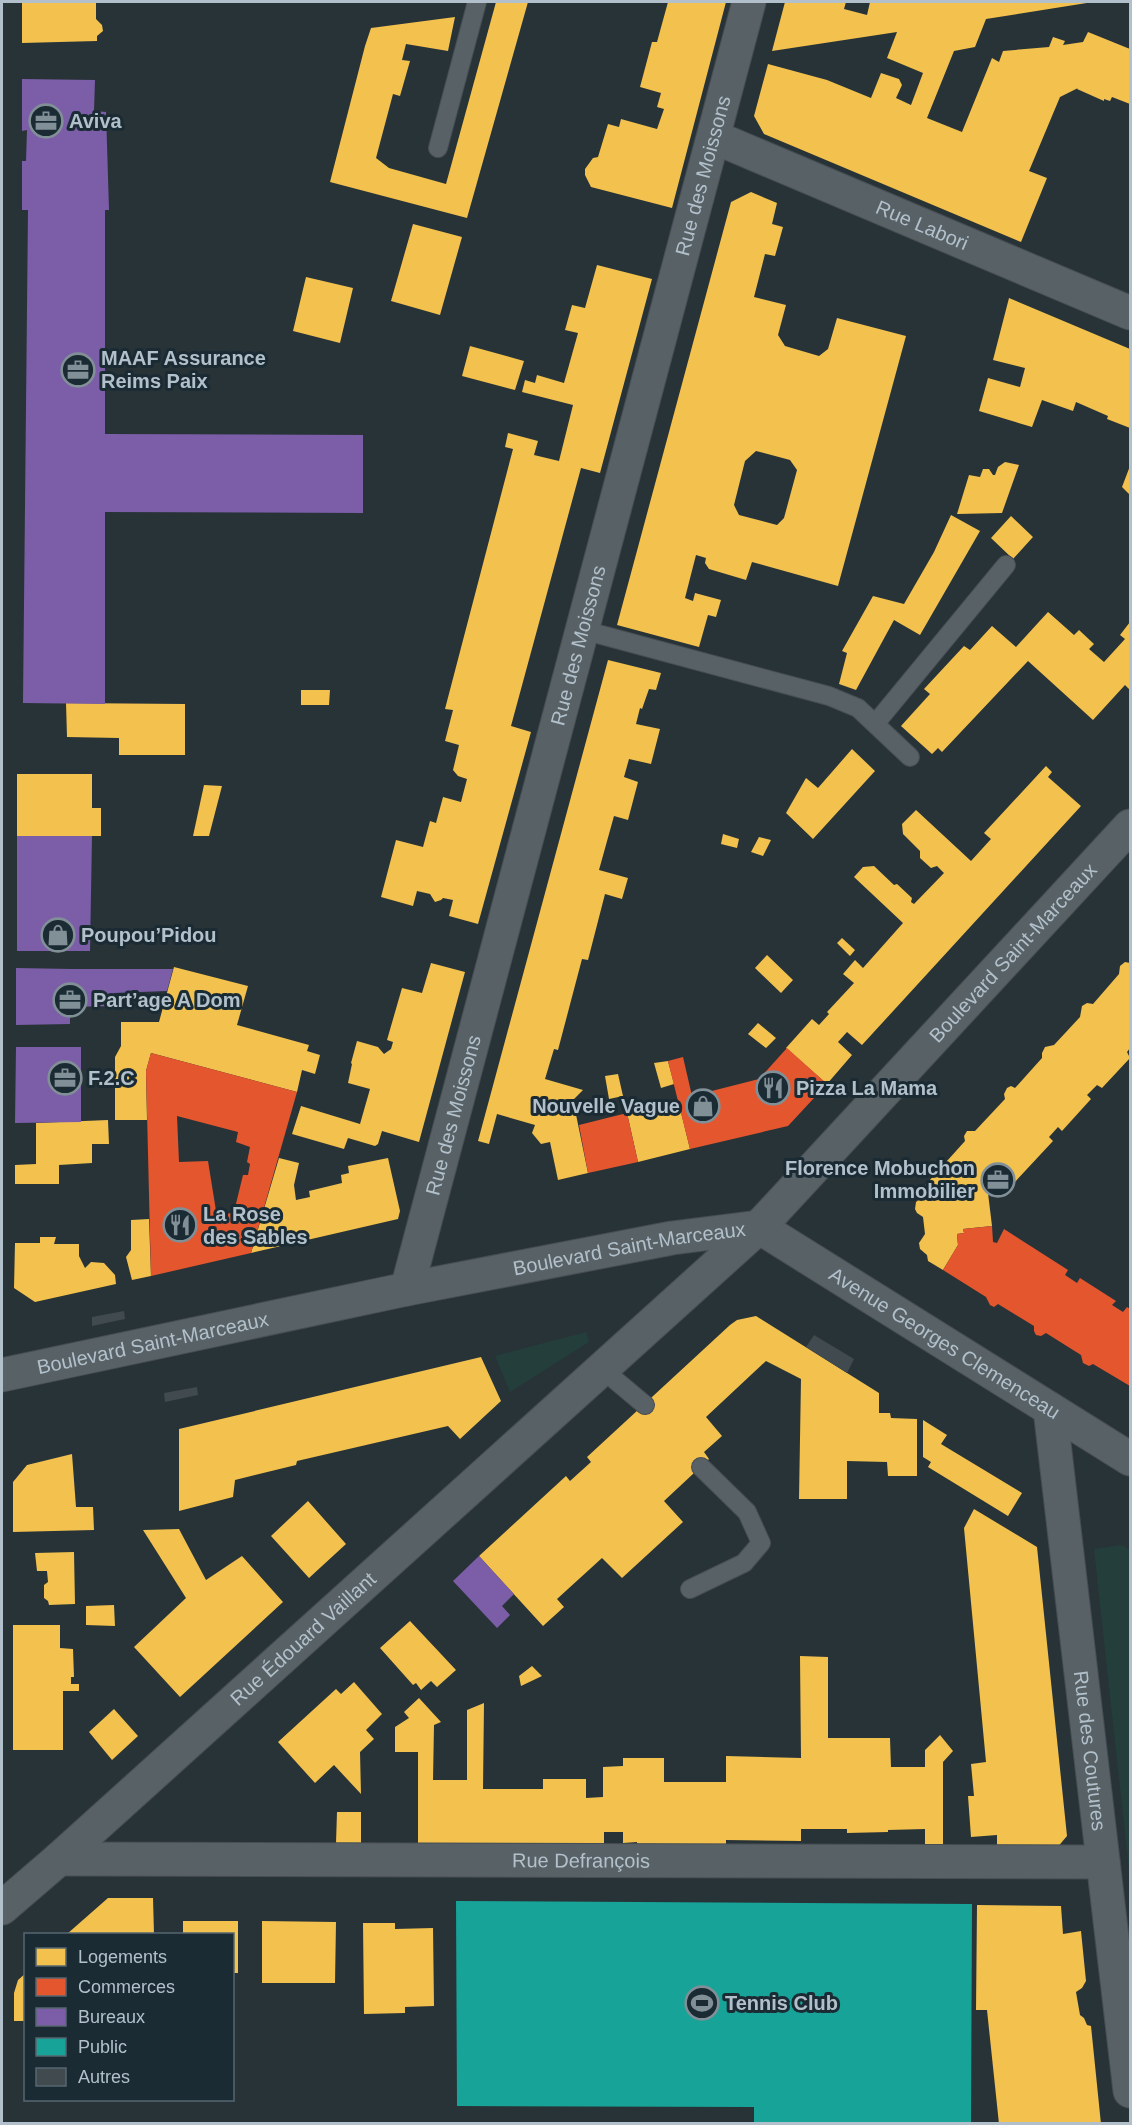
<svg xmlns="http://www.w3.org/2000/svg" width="1132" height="2125" viewBox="0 0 1132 2125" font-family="Helvetica,sans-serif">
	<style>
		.green { fill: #243e3c }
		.homes { fill: #f2c14e; fill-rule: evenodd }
		.shops { fill: #e4572e; fill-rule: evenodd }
		.offices { fill: #7b5ea7 }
		.public { fill: #17a398 }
		.building { fill: #414a4e }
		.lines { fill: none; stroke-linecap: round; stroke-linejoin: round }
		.lane-casing { stroke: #474e53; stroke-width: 20 }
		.street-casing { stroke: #474e53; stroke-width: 35 }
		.lane { stroke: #586166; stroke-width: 18 }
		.street { stroke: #586166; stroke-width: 33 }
		.labels { text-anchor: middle; stroke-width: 6; stroke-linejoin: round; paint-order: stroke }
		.poi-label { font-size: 20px; font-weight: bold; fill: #b1c0ca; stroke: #1b2b34; text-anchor: start }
		.street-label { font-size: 20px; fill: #b1c0ca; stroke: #1b2b34 }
	</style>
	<rect width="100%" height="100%" fill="#283338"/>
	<path class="green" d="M586,1332L589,1342L510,1392L495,1356Z
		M1122,1545L1130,1550V1879L1094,1549Z"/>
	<path class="homes" d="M22,2H96V19L102,25L103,31L97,36V41L22,43Z
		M496,2H528L467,218L330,182L365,46L371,28L455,17L448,51L406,44L402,60L410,61L400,96L393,94L376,158L389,168L446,184Z
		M668,2H726L672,208L591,187L585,175V169L593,158L598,157L608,124L619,127L621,119L657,129L664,109L657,107L661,93L640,87L652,42H657Z
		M785,2H846L844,9L867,15L870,2H1093L986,19L975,47L954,51L927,118L962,132L992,58L999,62L1003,51L1049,47L1053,37L1065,41L1063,45L1083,42L1088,32L1130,49V104L1112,97L1110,101L1104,99V101L1077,89L1078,88L1060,97L1029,171L1047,178L1021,242L764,134L754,116L768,64L827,80L871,98L881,73L899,79L902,85L896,98L911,105L923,73L887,58L897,32L772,51Z
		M751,192L777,203L772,224L783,227L775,256L765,254L754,297L786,305L778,335L785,346L819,356L828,349L837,318L906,336L838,586L752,562L746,580L709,569L705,563L706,558L696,555L685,598L693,601L695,593L721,600L716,617L708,615L699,647L617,625L731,202ZM756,451L790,460L797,470L784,518L777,525L739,515L734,505L745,461Z
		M413,224L462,237L440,315L391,301Z
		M597,265L652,279L600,473L581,468L511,726L531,732L478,924L449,916L453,900L443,898L441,900L435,902L430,894L417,891L413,906L381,897L396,840L423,847L430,821L436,823L443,797L461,802L467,779L458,776L453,770L459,745L445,741L453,710L445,709L513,449L505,447L508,433L538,441L534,455L559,461L573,405L522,392L525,380L535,383L537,375L564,383L578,333L565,330L572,305L585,308Z
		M306,277L353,288L340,343L293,331Z
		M1009,298L1130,349V428L1107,419L1108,416L1076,402L1073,411L1042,400L1032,427L979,411L988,378L1020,387L1025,368L993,360Z
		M470,346L524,361L515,390L462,376Z
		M1005,462L1019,465L1002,513L957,514L969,475L980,477L983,469H989L993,475H995L998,467Z
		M1130,466V495L1122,487Z
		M951,515L980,531L920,635L894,620L856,690L839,684L847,653L842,651L873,596L904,604L934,552Z
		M1011,516L1033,537L1013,559L991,538Z
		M1048,612L1074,635L1079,630L1094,644L1089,649L1104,662L1125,639L1120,635L1130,622V690L1125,685L1093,720L1028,661L942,752L938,748L932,754L901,726L930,694L924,689L964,646L970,650L992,626L1016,647Z
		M608,660L661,673L656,690L649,689L642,709L640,708L636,724L660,729L651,764L629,759L624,777L638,782L628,820L614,816L599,870L628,878L622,899L605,894L588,960L582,959L558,1050L554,1049L545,1079L583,1090L573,1100L588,1173L558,1180L550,1142L541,1144L532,1133L535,1125L497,1114L489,1144L478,1141Z
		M301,690H330L329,705H301Z
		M66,703L185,704V755H119V738L67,737Z
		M852,749L875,771L813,839L786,813L806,778L818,788Z
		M1046,766L1052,772L1048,777L1081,806L862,1045L847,1032L838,1042L852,1055L827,1084L786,1048L812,1019L819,1025L829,1014L827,1012L854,983L843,974L855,960L863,968L903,923L854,877L863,867L874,866L894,885L897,884L912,898L911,902L914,904L944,873L937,866L931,868L920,858V851L903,834L902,824L916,810L971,861L991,839L984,833Z
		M17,774H92V808H101V836H17Z
		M204,785L222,786L209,836H193Z
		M723,834L739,839L737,848L721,844Z
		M759,837L771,840L763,856L751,852Z
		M842,938L855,950L850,956L837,943Z
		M767,955L793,980L781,993L755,968Z
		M1125,962L1130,963V1048L1127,1052L1130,1058L1102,1088L1097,1085L1087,1095L1091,1099L1062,1131L1058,1127L1049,1137L1053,1141L1001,1197L992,1188L988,1193L992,1226L963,1229L964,1233L957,1234L958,1245L943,1270L928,1261L927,1255L920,1249L919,1243L925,1234L923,1217L917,1213L915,1209L916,1202L921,1198L920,1191L965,1141L964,1136L967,1131H975L1005,1099L1004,1094L1007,1088L1011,1086L1015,1088L1042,1058V1053L1045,1047L1054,1045L1080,1017L1082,1006L1087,1003L1093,1004L1119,974L1120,966Z
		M431,963L465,972L419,1142L382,1131L378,1144L375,1146L348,1138L344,1149L292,1134L301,1106L360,1124L370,1089L348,1083L352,1064L351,1063L357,1041L378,1047L384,1054L391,1049L393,1042L387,1040L402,988L422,993Z
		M174,967L248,986L237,1025L309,1045L307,1051L320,1055L315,1074L302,1070L297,1092L151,1053L146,1071L147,1120H115V1057L121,1046V1022H159Z
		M758,1023L776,1038L766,1048L748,1034Z
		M668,1061L674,1084L661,1088L654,1063Z
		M618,1074L623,1096L609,1099L605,1076Z
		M678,1100L690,1149L638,1162L627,1113Z
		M108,1120L109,1144H92V1163L59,1165V1184H15V1165L36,1164V1123Z
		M279,1158L299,1163L294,1185L296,1200L310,1197L309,1191L342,1183L341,1175L349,1173L348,1166L388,1158L400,1211L398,1219L251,1253Z
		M149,1219L151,1276L132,1280L126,1257L131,1250V1220Z
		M40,1237H56L54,1244H79V1256L85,1268L91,1262L104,1263L115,1275L116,1284L35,1302L14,1288L15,1243H40Z
		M756,1316L879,1393V1413H890L891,1418L917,1419V1476H888L887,1462L847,1461V1499H799L801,1379L766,1361L706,1417L722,1436L704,1452L709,1459L664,1501L683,1522L622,1578L602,1558L557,1599L564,1607L543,1626L479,1556L566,1476L570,1481L591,1462L587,1457L730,1325L737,1320Z
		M481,1357L501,1401L460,1439L448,1426L297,1461L296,1465L235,1480L233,1497L179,1511V1429Z
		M923,1420L947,1435L941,1444L1022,1493L1008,1516L928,1467L931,1462L923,1457Z
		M72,1454L76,1507H93L94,1530L13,1532V1482L27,1465Z
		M308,1501L346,1544L309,1578L271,1536Z
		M974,1509L1037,1547L1067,1836L1056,1849L997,1848V1835L971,1837L968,1796H974L971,1764L986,1762L964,1528Z
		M179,1529L206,1580L242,1556L283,1602L180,1697L134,1647L186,1598L143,1530Z
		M74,1552L75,1604L49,1605L48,1601L44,1598V1585L48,1582L47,1571H37L35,1553Z
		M114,1605L115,1626L86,1625V1606Z
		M410,1621L456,1670L437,1687L431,1681L421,1690L416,1683L413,1685L380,1648Z
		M13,1625H60V1648L73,1649L74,1677H71V1684H79V1691H63V1750H13Z
		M800,1656L828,1657V1738H890L891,1767H925V1750L940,1735L953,1751L943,1762V1848H925V1829L888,1830V1832L847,1833V1829H801V1841L726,1840V1846L637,1845V1842L623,1843V1832H604V1845L418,1843V1752H395V1727L409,1718L404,1712L419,1698L441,1722L434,1725L433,1780H467V1710L484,1703L483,1789H543V1779H586V1798L603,1797V1767L623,1766V1758H664V1782H726V1756L801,1758Z
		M532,1666L542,1676L521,1686L519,1676Z
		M354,1682L382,1714L366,1730L374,1739L360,1752L361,1794L334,1765L315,1783L278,1742L336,1689L341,1694Z
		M114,1709L138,1736L112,1760L89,1732Z
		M337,1812H361V1843H336Z
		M108,1898H153L154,1934H67Z
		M977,1905L1061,1906L1063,1934L1081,1931L1086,1981L1082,1988L1076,1992L1080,2015L1084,2018L1087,2025L1091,2026L1101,2124H999L987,2010H976Z
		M183,1921H238V1973H232V1934H183Z
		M262,1921L336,1922L335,1983H262Z
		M363,1923H395V1929L433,1928L434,2006L405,2007V2013L364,2014Z
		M26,1973V2021H14V1993L18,1980Z"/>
	<path class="shops" d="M787,1048L827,1084L788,1126L690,1149L668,1061L683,1057L692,1096L759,1079Z
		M151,1053L297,1092L251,1253L151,1276L146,1071ZM177,1116L238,1132L236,1142L250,1147L247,1162L250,1164L248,1175H243L234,1212L217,1217L208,1161L179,1162Z
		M627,1113L638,1162L588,1173L579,1125Z
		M992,1226L993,1242L997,1243L1004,1229L1068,1270L1065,1275L1077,1283L1080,1278L1116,1301L1112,1305L1123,1312L1127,1307L1130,1309V1386L1093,1364L1089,1366L1083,1363L1081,1355L1046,1333L1041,1336L1036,1335L1034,1331V1326L998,1304L994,1307L990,1305L986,1297L943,1270L958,1245L957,1234L964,1233L963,1229Z"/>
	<path class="offices" d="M22,79L95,80L94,111L106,112L109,210H105V434L363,435V513L105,512V704L23,703L28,210H22V161H26L27,130L22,131Z
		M17,836H92L90,951H17Z
		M16,968L72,969H173L167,991L114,993V1006L70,1007V1024L16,1025Z
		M16,1047H81V1122L15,1123Z
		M479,1556L514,1594L502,1606L510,1615L497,1628L453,1581Z"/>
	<path class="public" d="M456,1901L972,1904L971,2124H754V2107L457,2106Z"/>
	<path class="building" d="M124,1311L125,1319L92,1326V1317Z
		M814,1335L854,1359L847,1373L806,1347Z
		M197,1387L198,1395L165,1402L164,1393Z"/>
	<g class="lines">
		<g class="lane-casing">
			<path id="lane" d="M438,148L477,2
				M583,630L829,696L858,708L910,757
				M875,724L1006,565
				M602,1369L645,1405
				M690,1589L744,1563L761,1543L747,1512L701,1467"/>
		</g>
		<g class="street-casing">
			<g id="street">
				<path id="s1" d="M714,137L1130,313"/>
				<path id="s2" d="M759,1227L1130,1459"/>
				<path id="s3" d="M407,1289L749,2"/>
				<path id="s4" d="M2,1375L407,1289L672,1238L759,1227"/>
				<path id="s5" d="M1050,1409L1130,2091"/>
				<path id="s6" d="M59,1859L1103,1862"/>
				<path id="s7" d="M2,1908L59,1859L759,1227L1130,826"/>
			</g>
		</g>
		<use href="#lane" class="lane"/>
		<use href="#street" class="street"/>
	</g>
	<defs>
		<g id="office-ring" transform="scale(1.725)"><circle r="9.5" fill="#1b2b34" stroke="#818f97" stroke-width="1.5"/><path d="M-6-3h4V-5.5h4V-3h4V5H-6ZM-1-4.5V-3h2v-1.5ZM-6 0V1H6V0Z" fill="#818f97"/></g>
		<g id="shop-ring" transform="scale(1.725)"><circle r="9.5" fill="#1b2b34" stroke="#818f97" stroke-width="1.5"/><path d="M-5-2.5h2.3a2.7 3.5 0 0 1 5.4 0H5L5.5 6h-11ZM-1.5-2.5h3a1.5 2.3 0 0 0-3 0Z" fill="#818f97"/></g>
		<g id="restaurant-ring" transform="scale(1.725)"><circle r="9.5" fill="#1b2b34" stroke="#818f97" stroke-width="1.5"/><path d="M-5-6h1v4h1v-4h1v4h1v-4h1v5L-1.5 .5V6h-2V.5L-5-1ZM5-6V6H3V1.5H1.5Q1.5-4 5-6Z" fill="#818f97"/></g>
		<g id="stadium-ring" transform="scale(1.725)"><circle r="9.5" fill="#1b2b34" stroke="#818f97" stroke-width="1.5"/><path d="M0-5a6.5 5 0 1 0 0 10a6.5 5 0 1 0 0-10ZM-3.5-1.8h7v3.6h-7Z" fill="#818f97"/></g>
	</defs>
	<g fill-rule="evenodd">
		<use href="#office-ring" x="46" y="121"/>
		<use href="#office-ring" x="78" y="370"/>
		<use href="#shop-ring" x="58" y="935"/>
		<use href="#office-ring" x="70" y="1000"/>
		<use href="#office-ring" x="65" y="1078"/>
		<use href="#restaurant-ring" x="773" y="1088"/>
		<use href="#shop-ring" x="703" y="1106"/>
		<use href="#office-ring" x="998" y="1180"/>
		<use href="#restaurant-ring" x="180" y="1225"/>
		<use href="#stadium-ring" x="702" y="2003"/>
	</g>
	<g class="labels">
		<g class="poi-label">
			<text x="69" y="128">Aviva</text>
			<text x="101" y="365">MAAF Assurance<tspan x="101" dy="23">Reims Paix</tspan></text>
			<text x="81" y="942">Poupou’Pidou</text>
			<text x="93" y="1007">Part’age A Dom</text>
			<text x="88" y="1085">F.2.C</text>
			<text x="796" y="1095">Pizza La Mama</text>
			<text x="680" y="1113" text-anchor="end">Nouvelle Vague</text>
			<text x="975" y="1175" text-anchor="end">Florence Mobuchon<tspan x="975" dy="23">Immobilier</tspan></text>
			<text x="203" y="1221">La Rose<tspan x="203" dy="23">des Sables</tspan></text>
			<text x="725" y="2010">Tennis Club</text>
		</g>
		<g class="street-label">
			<text dy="7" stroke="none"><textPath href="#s3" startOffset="1152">Rue des Moissons</textPath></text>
			<text dy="7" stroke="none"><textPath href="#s1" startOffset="226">Rue Labori</textPath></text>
			<text dy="7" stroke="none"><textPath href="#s3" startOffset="666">Rue des Moissons</textPath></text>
			<text dy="7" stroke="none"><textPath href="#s7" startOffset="1392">Boulevard Saint-Marceaux</textPath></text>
			<text dy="7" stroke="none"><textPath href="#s3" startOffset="180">Rue des Moissons</textPath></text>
			<text dy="7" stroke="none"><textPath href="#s4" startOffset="640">Boulevard Saint-Marceaux</textPath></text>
			<text dy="7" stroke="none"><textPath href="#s4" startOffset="154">Boulevard Saint-Marceaux</textPath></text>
			<text dy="7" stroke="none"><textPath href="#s2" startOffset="219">Avenue Georges Clemenceau</textPath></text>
			<text dy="7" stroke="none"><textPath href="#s7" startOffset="404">Rue Édouard Vaillant</textPath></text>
			<text dy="7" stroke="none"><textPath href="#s5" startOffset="344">Rue des Coutures</textPath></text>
			<text dy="7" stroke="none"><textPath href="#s6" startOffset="522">Rue Defrançois</textPath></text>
		</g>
	</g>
	<rect width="1132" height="2125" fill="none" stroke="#b1c0ca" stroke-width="6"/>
	<rect x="24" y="1933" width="210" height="168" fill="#1b2b34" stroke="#576770" stroke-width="1.5"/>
	<rect x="36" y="1948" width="30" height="18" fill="#f2c14e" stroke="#576770" stroke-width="1.5"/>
	<text x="78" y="1963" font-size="18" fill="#b1c0ca">Logements</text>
	<rect x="36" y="1978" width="30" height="18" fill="#e4572e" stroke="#576770" stroke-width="1.5"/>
	<text x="78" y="1993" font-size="18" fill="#b1c0ca">Commerces</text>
	<rect x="36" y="2008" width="30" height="18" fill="#7b5ea7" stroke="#576770" stroke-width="1.5"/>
	<text x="78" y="2023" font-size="18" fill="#b1c0ca">Bureaux</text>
	<rect x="36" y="2038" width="30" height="18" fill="#17a398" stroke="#576770" stroke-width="1.5"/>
	<text x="78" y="2053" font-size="18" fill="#b1c0ca">Public</text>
	<rect x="36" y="2068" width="30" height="18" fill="#414a4e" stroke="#576770" stroke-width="1.5"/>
	<text x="78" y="2083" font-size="18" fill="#b1c0ca">Autres</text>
</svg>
